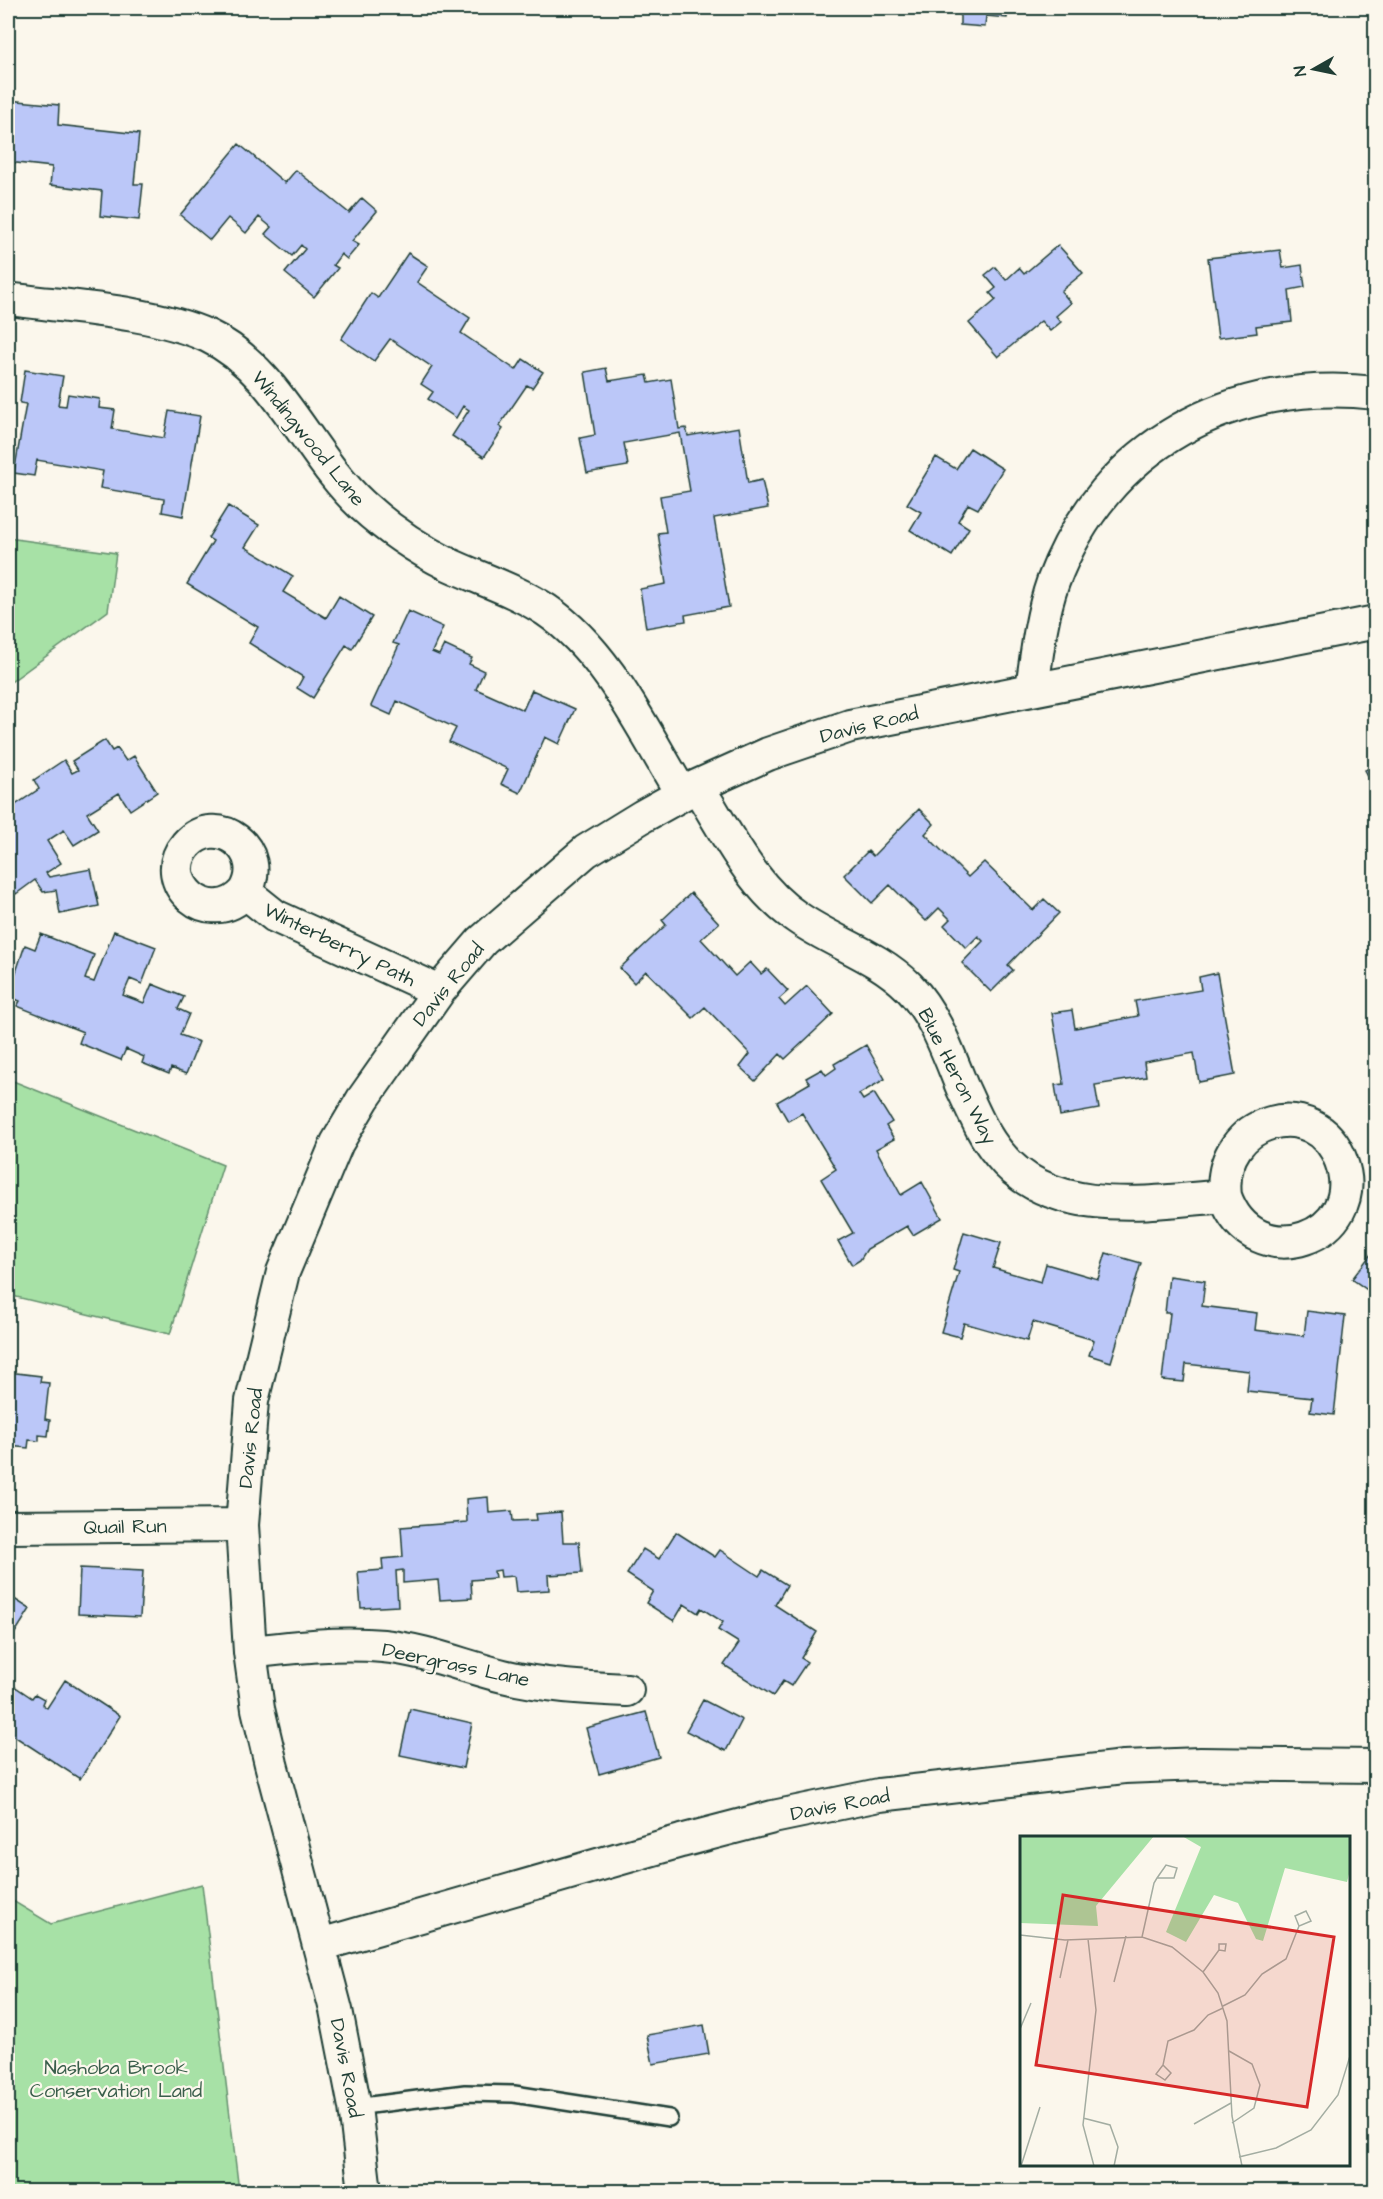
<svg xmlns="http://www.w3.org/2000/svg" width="1383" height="2199" viewBox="0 0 1383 2199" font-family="'Architects Daughter',sans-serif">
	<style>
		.green { fill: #a7e1a6; stroke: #638f6d; stroke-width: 1.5 }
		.building { fill: #bbc7f8; stroke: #1f3d34; stroke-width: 1.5 }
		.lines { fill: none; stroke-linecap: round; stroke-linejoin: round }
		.lane-casing { stroke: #1f3d34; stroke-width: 20 }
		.street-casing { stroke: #1f3d34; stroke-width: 36 }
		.lane { stroke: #fbf7ec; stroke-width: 15 }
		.street { stroke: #fbf7ec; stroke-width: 32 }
		.labels { text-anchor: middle; stroke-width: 4.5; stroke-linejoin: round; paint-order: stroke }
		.street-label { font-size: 20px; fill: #1f3d34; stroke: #fbf7ec }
		.park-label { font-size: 20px; fill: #3a5e4b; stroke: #fbf7ec }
		.inset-road { fill: none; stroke: #a3ada2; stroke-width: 1.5 }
		.view { fill: #d62828; fill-opacity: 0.15; stroke: #d62828; stroke-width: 3 }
		.inset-edge { fill: none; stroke: #1f3d34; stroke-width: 3 }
	</style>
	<rect width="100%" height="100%" fill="#fbf7ec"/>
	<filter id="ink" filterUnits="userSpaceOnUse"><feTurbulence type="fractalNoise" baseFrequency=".0167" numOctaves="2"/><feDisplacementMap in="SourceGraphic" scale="12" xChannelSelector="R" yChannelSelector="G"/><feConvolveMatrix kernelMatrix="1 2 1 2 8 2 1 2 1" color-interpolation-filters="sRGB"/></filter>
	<g filter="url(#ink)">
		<path class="green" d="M8,538L116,553L108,611L8,684Z
			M8,1079L223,1165L170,1334L8,1295Z
			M202,1884L239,2191H8V1898L51,1924Z"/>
		<path class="building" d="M935,8H1008L1007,18L986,16L985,27L960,25V14L935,12Z
			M8,100L59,105L58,125L139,134L134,184H143L139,220L100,216L102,191L50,185L52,167L8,162Z
			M239,144L285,183L296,170L349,213L362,198L377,211L352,241L359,245L347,259L341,254L333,265L338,268L314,297L285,273L305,249L301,245L292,256L265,234L271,227L259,217L246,233L228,218L210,240L180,215Z
			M1058,245L1083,273L1061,291L1071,303L1056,316L1061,322L1050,331L1041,321L998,357L969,323L996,300L990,293L996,288L985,275L995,267L1006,280L1019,268L1024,274Z
			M1280,250L1283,268L1302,265L1305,287L1289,290L1292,322L1256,326L1257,333L1218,338L1208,258Z
			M408,253L428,266L417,282L470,318L461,333L516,370L523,359L543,372L532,388L527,385L499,426L503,429L484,457L452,436L469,410L463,406L456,418L428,399L433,392L421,384L432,367L390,339L374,361L341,339L371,293L378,298Z
			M606,368L609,381L647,375L649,383L671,379L679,429L686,428L688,436L739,427L748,483L762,480L768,508L714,518L729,607L685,615L686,621L646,628L640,589L666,584L658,533L666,532L660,496L690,491L680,433L624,443L628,466L587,473L580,438L595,435L585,372Z
			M25,370L63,376L58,405L66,406L68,394L100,399L99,408L115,410L112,429L164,438L169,411L200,416L183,516L162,512L164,499L100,488L103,471L37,460L34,476L14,473L26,404L20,403Z
			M970,448L1003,469L978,509L968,504L958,521L969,528L952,556L910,530L921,512L907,504L936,457L956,469Z
			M228,506L259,525L245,547L293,576L283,592L326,618L339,596L372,617L352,649L346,645L313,698L297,688L303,677L249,643L258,627L187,584L213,541L208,538Z
			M408,611L443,627L432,652L439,655L444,645L472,658L469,664L484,671L476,689L523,710L532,690L575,709L559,744L545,737L520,793L501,784L508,769L449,742L456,728L397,701L391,715L371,706L399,645L393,643Z
			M105,740L112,751L117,748L126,761L134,756L157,792L130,810L119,793L87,813L98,830L74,845L64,830L47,841L61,863L46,873L49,877L91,869L99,906L60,914L56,890L43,892L35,880L16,894L8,881V810L39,789L34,780L64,760L72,773L78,770L72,761Z
			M1376,765V790L1365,770Z
			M919,809L934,824L925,834L968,877L984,862L1033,910L1044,899L1059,913L1008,965L1013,970L991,992L962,963L983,941L978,936L966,948L944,925L950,919L939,908L926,921L890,885L872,903L844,875L868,851L873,856Z
			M691,893L719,923L701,939L735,976L750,962L761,974L767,969L788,991L779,999L785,1006L807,986L833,1014L785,1059L780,1054L755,1081L740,1067L750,1054L705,1007L693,1018L646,971L634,983L620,968L666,925L662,920Z
			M114,931L156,947L142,984L130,979L123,995L144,1003L152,984L184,997L178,1009L189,1014L180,1035L199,1042L186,1074L171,1068L169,1074L142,1063L144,1057L126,1049L121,1060L79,1043L83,1032L17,1006L20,1001L8,996L25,945L35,949L41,934L94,955L85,979L94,982Z
			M1217,973L1235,1075L1199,1082L1194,1053L1144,1062L1146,1077L1095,1085L1099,1109L1060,1116L1055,1085L1064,1084L1052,1013L1072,1010L1075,1028L1138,1016L1135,1001L1201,990L1199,977Z
			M866,1045L885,1079L859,1094L863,1100L874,1093L892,1122L886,1126L894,1139L876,1149L901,1195L922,1182L942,1218L913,1235L907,1226L867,1249L860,1260L852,1265L838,1241L853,1233L821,1179L836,1169L802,1113L788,1121L777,1102L810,1083L806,1078L822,1069L826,1075L836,1068L834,1064Z
			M964,1232L1001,1243L993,1268L1041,1282L1046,1264L1098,1279L1106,1253L1141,1263L1111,1362L1089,1355L1094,1340L1033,1322L1027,1341L964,1323L960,1337L941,1332L959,1272L953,1270Z
			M1375,1249H1376V1296L1352,1279Z
			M1169,1276L1205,1281L1202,1306L1257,1313L1255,1330L1304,1336L1307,1311L1345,1316L1334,1415L1310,1412L1312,1398L1247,1391L1249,1371L1186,1364L1184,1382L1162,1380L1170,1313H1165Z
			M8,1372L41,1376L40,1382L49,1383L45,1419L50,1420L48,1436L39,1435V1441L29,1440L28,1448L8,1446Z
			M488,1497L489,1513L512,1511L513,1521L537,1520L536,1514L561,1512L563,1542H579L582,1573L548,1575L549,1590L516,1592L514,1576L501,1577L500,1570L494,1571L495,1578L471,1580L472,1598L440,1600L438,1580L403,1583V1570L396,1571L398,1606L361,1608L358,1572L383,1570L382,1559L403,1557L401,1527L467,1522L466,1499Z
			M676,1532L715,1557L720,1550L759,1576L763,1570L787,1585L775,1605L817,1632L801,1658L807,1662L791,1686L783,1681L773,1696L724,1665L739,1643L718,1630L723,1622L701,1608L698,1613L684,1604L674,1621L646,1603L653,1591L627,1574L643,1549L659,1559Z
			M80,1568L143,1571L140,1617L78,1614Z
			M8,1595L30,1609L8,1644Z
			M65,1680L120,1716L80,1779L8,1732V1682L32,1698L35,1694L44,1699L42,1704L47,1708Z
			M703,1700L742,1720L726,1751L686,1731Z
			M410,1709L472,1723L463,1768L400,1755Z
			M646,1712L659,1757L599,1774L586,1728Z
			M704,2025L709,2054L653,2064L647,2035Z"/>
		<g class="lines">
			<g class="lane-casing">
				<path id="lane" d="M355,2107L465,2093L514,2094L669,2118"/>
			</g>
			<g class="street-casing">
				<path id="street" d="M8,299C67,307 153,311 208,336C278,369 307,454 362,505C388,529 416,548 448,564C480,579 516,590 546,610C608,652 644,732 682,794
					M1032,689C1037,653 1041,616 1053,582C1105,444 1233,376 1376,393
					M697,786C726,831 752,888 798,918C834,943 877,955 909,987C935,1014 948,1053 962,1087C973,1110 982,1134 999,1154C1051,1220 1152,1202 1225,1196C1216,1117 1317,1092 1341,1161C1369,1237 1254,1279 1225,1196
					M245,892C270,851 217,810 186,845C155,882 210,931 245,892L275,916L439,991
					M8,1527L242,1525
					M250,1652C294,1647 338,1642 383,1646C425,1650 463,1666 503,1676C544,1686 586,1688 627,1690
					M320,1945L681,1841L773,1817L879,1795L1124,1767L1200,1764L1376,1766
					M365,2192L355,2107L336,2010L271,1764L258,1709L250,1652L242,1525L252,1401L283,1272L337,1143L363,1099L439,991L482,941L586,851L643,816L697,786L768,754L850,726L1376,622"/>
			</g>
			<use href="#lane" class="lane"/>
			<use href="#street" class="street"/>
		</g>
	</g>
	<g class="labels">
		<g class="street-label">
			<text transform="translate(309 438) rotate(51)" y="7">Windingwood Lane</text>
			<text transform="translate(869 724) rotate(-14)" y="7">Davis Road</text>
			<text transform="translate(340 944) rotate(26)" y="7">Winterberry Path</text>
			<text transform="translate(448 984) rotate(-51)" y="7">Davis Road</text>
			<text transform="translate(958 1076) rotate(63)" y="7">Blue Heron Way</text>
			<text transform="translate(250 1438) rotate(-84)" y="7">Davis Road</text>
			<text transform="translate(125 1526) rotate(-1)" y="7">Quail Run</text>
			<text transform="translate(456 1664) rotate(12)" y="7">Deergrass Lane</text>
			<text transform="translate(840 1804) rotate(-11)" y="7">Davis Road</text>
			<text transform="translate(347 2068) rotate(79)" y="7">Davis Road</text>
		</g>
		<g class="park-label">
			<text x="116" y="2074">Nashoba Brook<tspan x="116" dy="23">Conservation Land</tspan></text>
		</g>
	</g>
	<g transform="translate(1020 1836)">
		<rect width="330" height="330" fill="#fbf7ec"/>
		<path d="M0,0H134L76,70L78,90L0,87ZM162,0H330V34L327,46L265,32L243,105L236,103L218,67L194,59L166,106L146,96L181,11Z" fill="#a7e1a6"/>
		<path class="inset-road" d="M0,99L45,104L122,101L152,111L183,136L198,157L207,185L212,280L222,330M122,101L134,47L137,42L144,32L146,29L157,32L154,42H137M68,103L76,174L63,289L74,330M183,136L199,114V108H206L205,115L199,114M40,142L48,104M94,146L106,100M203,170L225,159L242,138L266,123L279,90L291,85L286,75L275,80L279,90M0,193L11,167M209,215L232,228L240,249L234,272L212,287M143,229L136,238L145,244L151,237L143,229L148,205L174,194L188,179L203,172M63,282L90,289L98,311L94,330M174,288L211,267M219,321L256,312L291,294L318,259L330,220M1,330L20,271"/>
		<path class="view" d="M43,59L314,101L287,271L16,229Z"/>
		<rect width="330" height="330" class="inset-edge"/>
	</g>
	<rect width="1383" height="2199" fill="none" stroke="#fbf7ec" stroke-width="30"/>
	<rect x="15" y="15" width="1353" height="2169" fill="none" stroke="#1f3d34" stroke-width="2" filter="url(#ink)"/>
	<g transform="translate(1314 69) rotate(261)" stroke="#fbf7ec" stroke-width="4.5" paint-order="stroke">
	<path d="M0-4.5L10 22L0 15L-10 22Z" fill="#1f3d34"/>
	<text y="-9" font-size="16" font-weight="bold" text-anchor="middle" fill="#1f3d34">N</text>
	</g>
</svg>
